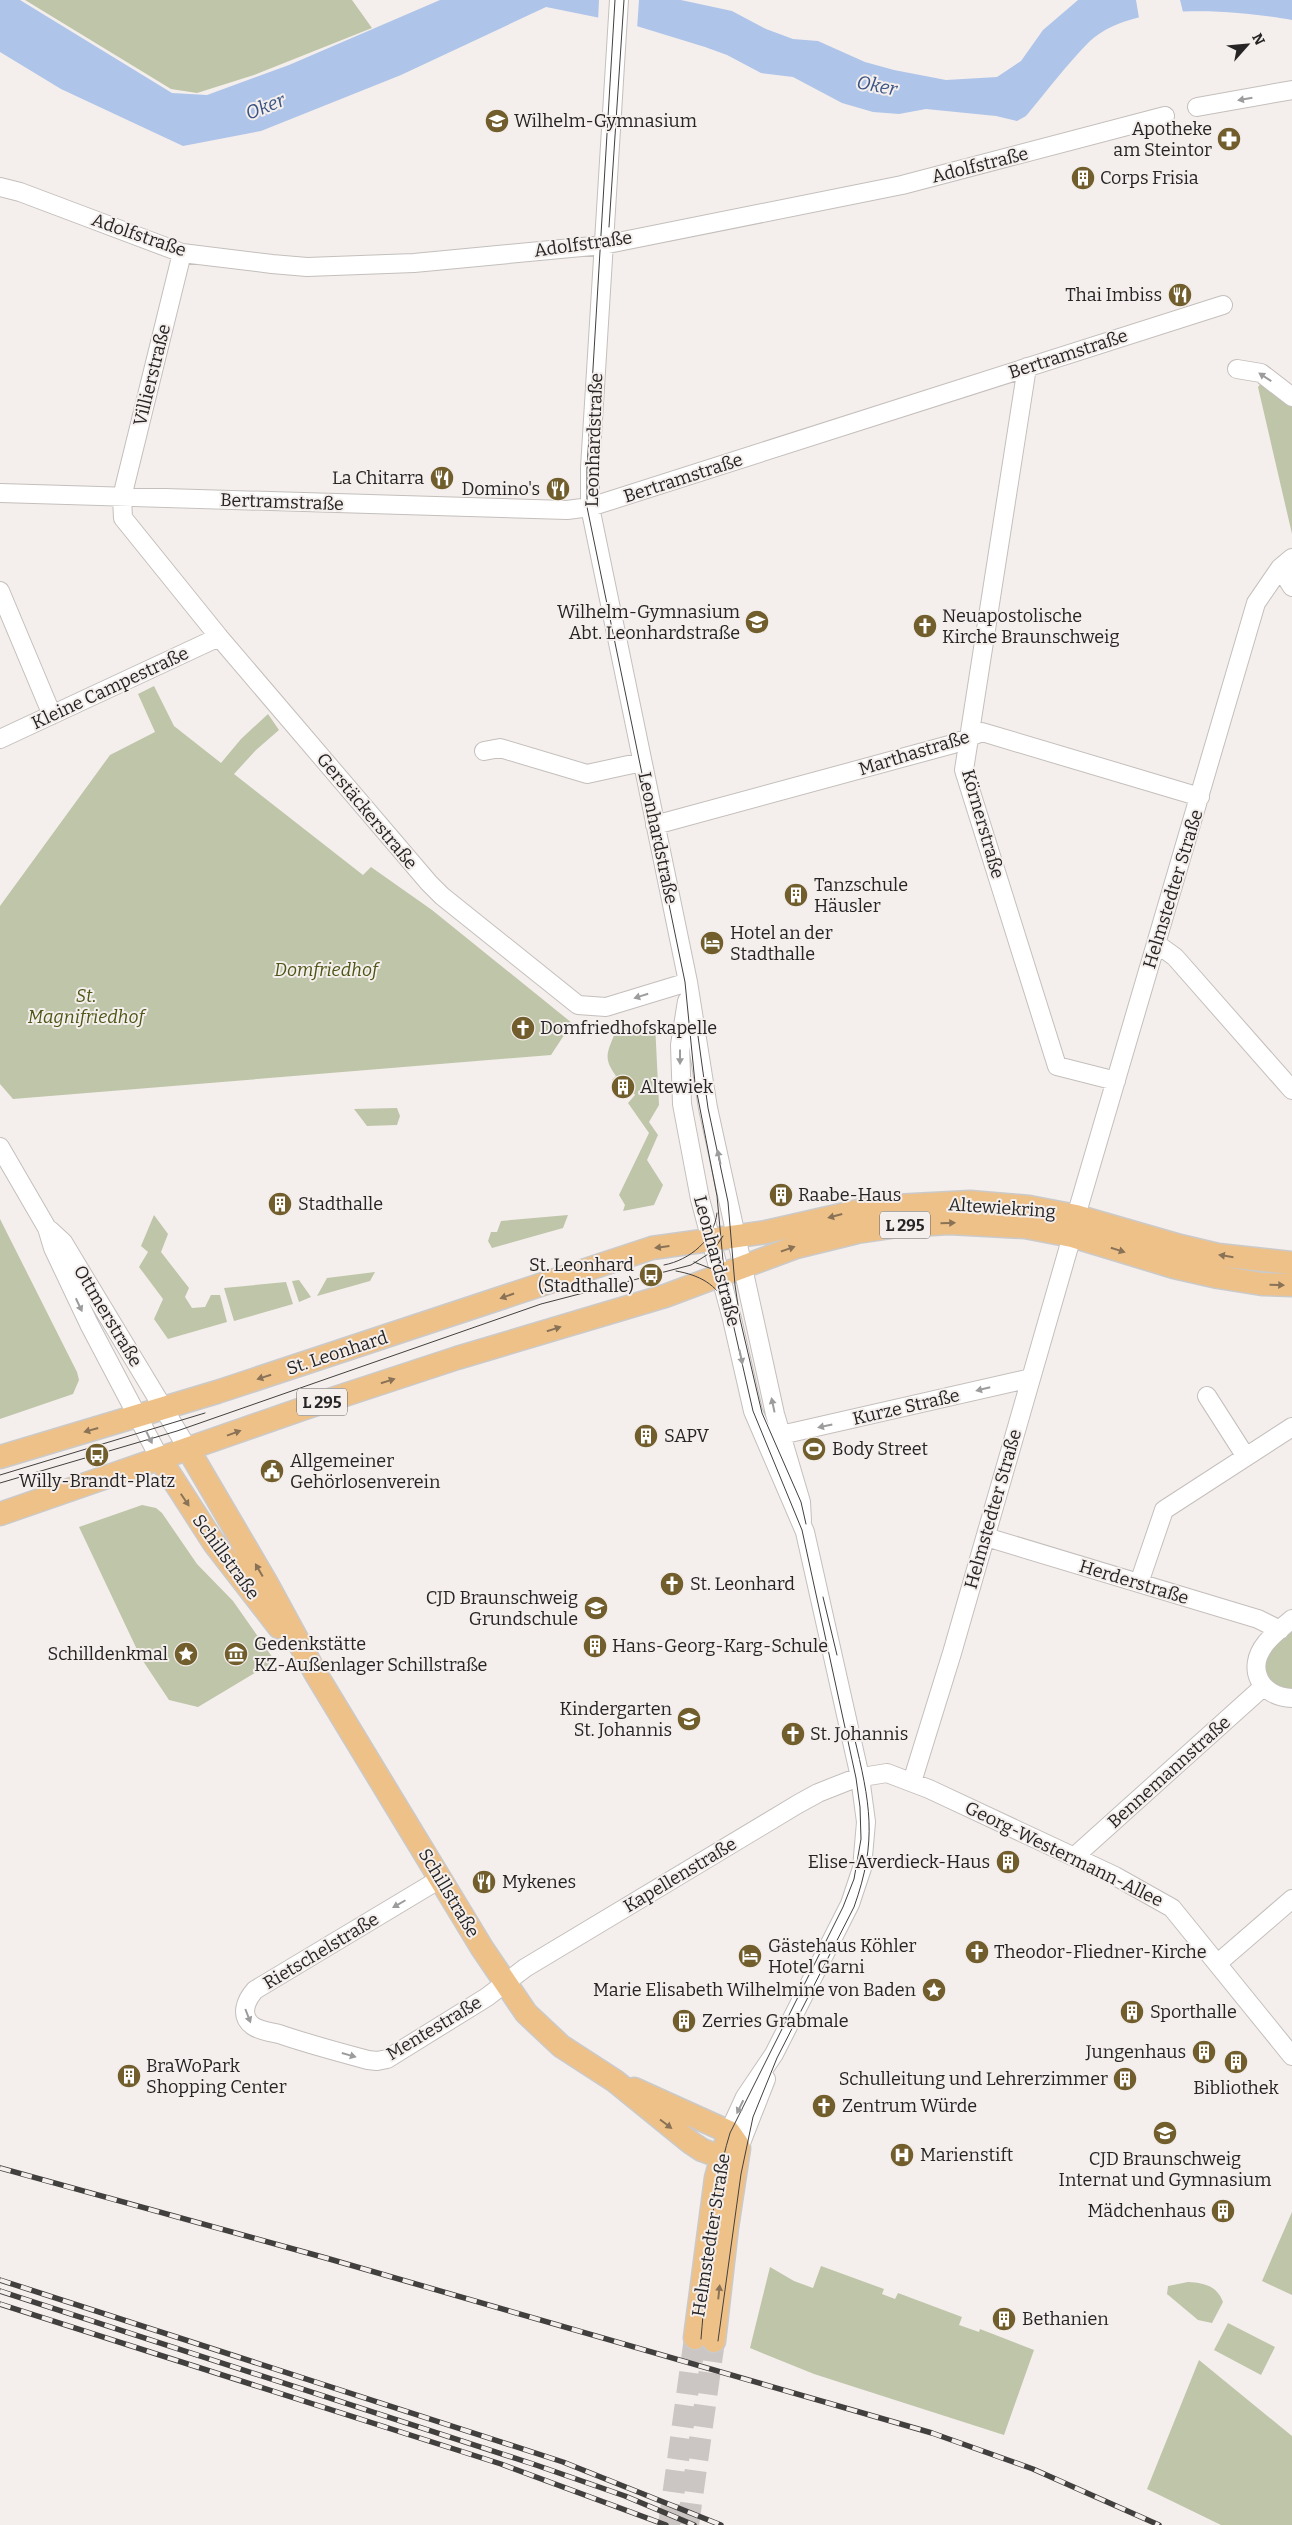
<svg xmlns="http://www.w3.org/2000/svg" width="1292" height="2525" viewBox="0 0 1292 2525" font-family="Bitter,serif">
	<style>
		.green { fill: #bfc5a8 }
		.water { fill: #afc4e9 }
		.pier { fill: #f4efec }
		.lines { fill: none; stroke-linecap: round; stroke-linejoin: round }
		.major-tunnel { stroke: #cbc6c4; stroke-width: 22; stroke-dasharray: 22 11; stroke-linecap: butt }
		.minor-casing { stroke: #c4bfbc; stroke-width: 20 }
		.major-casing { stroke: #cbcaca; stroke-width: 25 }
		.minor { stroke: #fff; stroke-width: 18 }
		.major { stroke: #eec189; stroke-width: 22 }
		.tram { stroke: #42403f; stroke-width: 1 }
		.rail-casing { stroke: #42403f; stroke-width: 5.5 }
		.rail { stroke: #f4efec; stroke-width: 4; stroke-dasharray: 11; stroke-linecap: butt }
		.oneway { fill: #9d9c9c }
		.oneway2 { fill: #8a7256 }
		.labels { text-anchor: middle; stroke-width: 4; stroke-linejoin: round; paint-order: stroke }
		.shield { fill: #f4efec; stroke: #646160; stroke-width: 1 }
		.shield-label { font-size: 16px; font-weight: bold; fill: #262424 }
		.poi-label { font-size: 18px; fill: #262424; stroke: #f4efec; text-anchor: start }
		.street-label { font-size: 18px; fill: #262424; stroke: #f4efec }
		.park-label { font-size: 18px; font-style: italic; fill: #4c5513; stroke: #f4efec }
		.water-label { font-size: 19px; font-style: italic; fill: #395384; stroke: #f4efec }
	</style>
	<rect width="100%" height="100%" fill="#f4efec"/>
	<path class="green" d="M25,0H352L372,28L254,75L197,93L171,89Z
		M1262,382L1292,406V534L1258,387Z
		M154,686L174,726L221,763L241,739L268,714L279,730L256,750L234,774L363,875L371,867L432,910L572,1023L551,1055L13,1099L0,1084V906L110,755L155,732L138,694Z
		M646,1023H655L659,1105L649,1122L658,1135L647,1160L663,1185L654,1205L623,1211L625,1205L619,1195L649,1133L628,1103L635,1095L624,1079L612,1080L616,1076C603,1058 607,1053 615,1033Z
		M397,1108L400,1116L397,1125L367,1126L354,1109Z
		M154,1215L168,1234L161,1252L189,1288L185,1297L192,1308L205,1307L211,1295H220L227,1322L168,1339L154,1319L163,1299L139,1267L148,1252L141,1246Z
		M568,1215L563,1228L492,1248L488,1241L491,1232H497L501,1221Z
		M0,1219L77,1372L79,1380L73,1394L0,1419Z
		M375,1272L370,1281L317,1296L327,1278Z
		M299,1280L311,1297L299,1302L292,1281Z
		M286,1282L293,1304L234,1321L224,1288Z
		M142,1505L156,1508L162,1513L197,1564L233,1601L275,1661L198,1707L169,1700L141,1658L79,1527Z
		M1292,1619V1698H1282L1257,1662Z
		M1292,2212V2295L1262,2281Z
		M821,2266L884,2289L882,2294L895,2299L898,2293L962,2317L959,2325L979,2332L980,2329L1034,2350L1004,2435L814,2374L750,2348L770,2267L794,2281L813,2288Z
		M1188,2282C1205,2283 1217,2286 1223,2302L1212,2323L1198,2320L1167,2294L1168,2286Z
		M1228,2323L1275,2347L1261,2375L1214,2350Z
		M1199,2360L1292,2436V2525H1221L1147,2489Z"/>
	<path class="water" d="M0,0H20L172,93L207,95L289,65L440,0H681L732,11L766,29L793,39L818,41L865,62L894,70L946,80L997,77L1021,61L1043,30L1078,0H1292V20C1236,10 1135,0 1090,41C1067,64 1047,91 1026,116L1017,121L996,116L926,109L899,114L873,112L842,103L793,77L761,73L727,55L705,47L630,24L546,7L401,75L261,131L183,146L61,89L0,52Z"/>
	<path class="pier" d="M599,0H639L637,29L598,21Z
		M1136,0H1180L1183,12L1139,18Z"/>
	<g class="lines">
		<path class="major-tunnel" d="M669,2525L695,2338
			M688,2525L714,2341"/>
		<g class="minor-casing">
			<path id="minor" d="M619,0L590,468V507L688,982L708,1108L775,1414L801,1502L802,1521
				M1197,107L1292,90
				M0,187L20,192L182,253L272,264L307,267L414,263L603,245L902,185L1165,116
				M182,253L122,497L123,518L219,637L429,883L442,896L578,1005L606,1007L688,982
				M1027,367L964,770L1057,1066L1116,1081
				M1237,369L1261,373L1292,397
				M0,493L567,510L590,507L1223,305
				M1280,568L1292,587
				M0,591L52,715
				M0,739L219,637
				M484,751L500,748L587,774L642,762
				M655,825L953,744L982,732L1200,797
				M1157,944L1175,957L1292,1090
				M687,1001L680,1045L682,1104L700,1199L732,1319L753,1411L805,1532L860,1777L866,1822L862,1868L850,1904L774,2054L745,2097L729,2132
				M0,1147L47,1228L53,1248L89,1324L160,1459
				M1076,1216L1256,603L1280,568L1292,558
				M50,1230L63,1242L188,1449
				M1207,1396L1246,1457
				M781,1435L1031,1378
				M986,1537L1258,1619L1280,1630
				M1139,1583L1164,1510L1292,1427
				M1292,1619C1283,1627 1273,1634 1266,1643C1245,1669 1261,1697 1292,1698
				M912,1782L952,1653L1072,1236
				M1074,1857L1263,1687
				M440,1879L255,1990C246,2000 239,2016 253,2026C260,2031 271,2032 279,2034C308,2044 338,2052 368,2060L377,2061L387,2059L487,1997L525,1968L798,1804L818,1793L856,1778L887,1773L929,1789L1115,1876L1172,1908L1292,2056
				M1218,1963L1292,1899
				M739,2148L766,2079"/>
		</g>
		<g class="major-casing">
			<path id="major" d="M188,1449L266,1582L316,1674L482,1948L526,2013L561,2046L615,2081L690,2142L702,2150L721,2157L739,2148
				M0,1457L217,1392L652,1248L766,1232L876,1207L970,1202L1029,1207L1076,1216L1180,1246L1218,1255L1292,1263
				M160,1459L214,1543L279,1627
				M0,1514L302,1409L457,1358L665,1296L796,1247L857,1232L898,1226L949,1223L1025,1227L1072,1236L1174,1267L1218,1277L1262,1284L1292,1285
				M634,2089L729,2132L738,2145
				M695,2338L716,2178L729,2132
				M714,2341L727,2227L739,2148"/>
		</g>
		<use href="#minor" class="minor"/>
		<use href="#major" class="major"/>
		<path class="tram" d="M615,0L587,469V507L685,982L695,1083L717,1196L725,1282L732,1319L753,1411L802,1530L856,1778L860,1807L861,1839L854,1879L843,1907L730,2133C710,2199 707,2270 701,2339
			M609,227L624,0
			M698,1036L708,1108L728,1202L735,1285L740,1319L762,1413L801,1502L806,1524
			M694,1262L712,1269L726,1283
			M664,1265C690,1260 714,1240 717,1213
			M676,1271C699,1275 717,1284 727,1306
			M0,1475L205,1413
			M0,1483L177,1431L541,1304L691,1265L713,1251L723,1236
			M823,1597L837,1655
			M718,2341L741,2174L753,2117L777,2058L854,1907C878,1840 870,1803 854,1736"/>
		<g class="rail-casing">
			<path id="rail" d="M0,2168L326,2258L932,2433L1033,2469L1159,2525
				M0,2280L563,2462L721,2525
				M0,2291L533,2464L625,2496L694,2525
				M0,2304L501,2464L666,2525"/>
		</g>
		<use href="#rail" class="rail"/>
	</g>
	<defs><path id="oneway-solid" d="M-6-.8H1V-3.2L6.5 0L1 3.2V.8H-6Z" transform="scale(1.25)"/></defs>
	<g class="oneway">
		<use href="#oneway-solid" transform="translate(1245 99) rotate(170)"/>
		<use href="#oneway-solid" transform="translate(1265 377) rotate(-147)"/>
		<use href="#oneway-solid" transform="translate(641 996) rotate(163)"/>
		<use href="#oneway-solid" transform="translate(680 1057) rotate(90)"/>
		<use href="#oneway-solid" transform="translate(719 1157) rotate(-102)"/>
		<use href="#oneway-solid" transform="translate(79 1305) rotate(65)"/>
		<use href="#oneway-solid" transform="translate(741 1357) rotate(78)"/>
		<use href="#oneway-solid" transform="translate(983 1389) rotate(166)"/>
		<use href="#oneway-solid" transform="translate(773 1405) rotate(-102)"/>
		<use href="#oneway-solid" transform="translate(825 1426) rotate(168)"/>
		<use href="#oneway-solid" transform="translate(149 1437) rotate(64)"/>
		<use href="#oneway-solid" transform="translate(399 1904) rotate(150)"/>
		<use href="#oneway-solid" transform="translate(248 2016) rotate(69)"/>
		<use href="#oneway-solid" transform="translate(349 2055) rotate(16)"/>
		<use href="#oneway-solid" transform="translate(740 2107) rotate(116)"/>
	</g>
	<g class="oneway2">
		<use href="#oneway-solid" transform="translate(835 1216) rotate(165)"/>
		<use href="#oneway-solid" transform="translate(948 1223) rotate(-1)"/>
		<use href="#oneway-solid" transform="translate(662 1247) rotate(173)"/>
		<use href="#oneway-solid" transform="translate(788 1249) rotate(-19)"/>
		<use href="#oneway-solid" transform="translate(1118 1250) rotate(17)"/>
		<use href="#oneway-solid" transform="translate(1226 1256) rotate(-171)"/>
		<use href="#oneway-solid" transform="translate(1277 1285) rotate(2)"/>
		<use href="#oneway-solid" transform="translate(507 1296) rotate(161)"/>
		<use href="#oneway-solid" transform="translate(554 1329) rotate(-17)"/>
		<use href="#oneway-solid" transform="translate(264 1377) rotate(162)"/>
		<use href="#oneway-solid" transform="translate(388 1381) rotate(-18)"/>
		<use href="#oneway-solid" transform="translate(91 1430) rotate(164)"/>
		<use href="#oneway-solid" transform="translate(234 1433) rotate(-20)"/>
		<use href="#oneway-solid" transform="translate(185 1500) rotate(56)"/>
		<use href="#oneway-solid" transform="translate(259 1570) rotate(-120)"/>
		<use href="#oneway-solid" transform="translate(666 2124) rotate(37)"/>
		<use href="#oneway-solid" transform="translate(719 2292) rotate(-84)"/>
	</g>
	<defs>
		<g id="school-disc" transform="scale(1.25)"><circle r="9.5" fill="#715e2c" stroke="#f4efec"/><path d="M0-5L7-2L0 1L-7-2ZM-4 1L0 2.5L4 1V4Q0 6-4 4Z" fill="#fff"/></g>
		<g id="pharmacy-disc" transform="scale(1.25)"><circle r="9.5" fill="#715e2c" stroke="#f4efec"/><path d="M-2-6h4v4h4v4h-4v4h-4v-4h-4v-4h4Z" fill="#fff"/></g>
		<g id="building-disc" transform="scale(1.25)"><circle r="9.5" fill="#715e2c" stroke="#f4efec"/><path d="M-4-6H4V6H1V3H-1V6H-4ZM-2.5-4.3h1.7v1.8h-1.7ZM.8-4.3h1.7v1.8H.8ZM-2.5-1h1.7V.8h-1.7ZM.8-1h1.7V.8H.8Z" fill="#fff"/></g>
		<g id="restaurant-disc" transform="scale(1.25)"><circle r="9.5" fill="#715e2c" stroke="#f4efec"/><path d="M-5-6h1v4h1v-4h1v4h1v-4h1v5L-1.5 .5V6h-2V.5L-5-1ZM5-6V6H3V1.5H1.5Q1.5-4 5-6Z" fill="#fff"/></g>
		<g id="church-disc" transform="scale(1.25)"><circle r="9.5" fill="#715e2c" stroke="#f4efec"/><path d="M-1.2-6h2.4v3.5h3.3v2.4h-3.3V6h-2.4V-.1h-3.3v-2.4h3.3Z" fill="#fff"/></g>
		<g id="hotel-disc" transform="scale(1.25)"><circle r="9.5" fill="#715e2c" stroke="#f4efec"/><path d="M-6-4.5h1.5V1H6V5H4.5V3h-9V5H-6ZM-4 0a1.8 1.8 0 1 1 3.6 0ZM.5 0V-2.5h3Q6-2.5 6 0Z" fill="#fff"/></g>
		<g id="bus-disc" transform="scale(1.25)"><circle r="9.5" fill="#715e2c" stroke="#f4efec"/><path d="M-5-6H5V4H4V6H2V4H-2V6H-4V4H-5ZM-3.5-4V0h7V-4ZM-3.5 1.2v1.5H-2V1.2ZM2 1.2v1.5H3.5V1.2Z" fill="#fff"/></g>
		<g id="stadium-disc" transform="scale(1.25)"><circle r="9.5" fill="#715e2c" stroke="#f4efec"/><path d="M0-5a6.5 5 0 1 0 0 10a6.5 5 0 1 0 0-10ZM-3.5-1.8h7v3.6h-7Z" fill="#fff"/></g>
		<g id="civic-disc" transform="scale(1.25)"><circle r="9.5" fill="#715e2c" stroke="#f4efec"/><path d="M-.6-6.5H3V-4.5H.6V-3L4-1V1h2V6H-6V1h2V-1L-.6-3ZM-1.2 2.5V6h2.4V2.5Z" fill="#fff"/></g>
		<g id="sight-disc" transform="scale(1.25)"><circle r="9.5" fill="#715e2c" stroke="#f4efec"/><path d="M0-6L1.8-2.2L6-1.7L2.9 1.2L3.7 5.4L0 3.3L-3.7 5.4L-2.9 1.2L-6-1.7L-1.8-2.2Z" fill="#fff"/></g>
		<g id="museum-disc" transform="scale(1.25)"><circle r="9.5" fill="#715e2c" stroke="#f4efec"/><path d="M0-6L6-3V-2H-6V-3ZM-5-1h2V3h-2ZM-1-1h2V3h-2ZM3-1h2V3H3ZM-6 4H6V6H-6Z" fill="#fff"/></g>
		<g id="hospital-disc" transform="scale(1.25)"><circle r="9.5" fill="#715e2c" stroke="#f4efec"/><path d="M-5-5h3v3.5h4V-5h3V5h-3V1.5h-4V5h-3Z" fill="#fff"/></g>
	</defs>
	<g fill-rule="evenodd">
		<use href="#school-disc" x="497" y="121"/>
		<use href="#pharmacy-disc" x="1229" y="139"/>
		<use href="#building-disc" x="1083" y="178"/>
		<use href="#restaurant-disc" x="1180" y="295"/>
		<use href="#restaurant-disc" x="442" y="478"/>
		<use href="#restaurant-disc" x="558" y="489"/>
		<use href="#school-disc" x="757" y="622"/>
		<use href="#church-disc" x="925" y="626"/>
		<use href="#building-disc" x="796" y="895"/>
		<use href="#hotel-disc" x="712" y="943"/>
		<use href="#church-disc" x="523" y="1028"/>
		<use href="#building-disc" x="623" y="1087"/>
		<use href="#building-disc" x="781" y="1195"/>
		<use href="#building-disc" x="280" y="1204"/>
		<use href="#bus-disc" x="651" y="1275"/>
		<use href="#building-disc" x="646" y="1436"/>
		<use href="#stadium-disc" x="814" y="1449"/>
		<use href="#bus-disc" x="97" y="1455"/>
		<use href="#civic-disc" x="272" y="1471"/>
		<use href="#church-disc" x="672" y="1584"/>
		<use href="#school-disc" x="596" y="1608"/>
		<use href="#building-disc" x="595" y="1646"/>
		<use href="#sight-disc" x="186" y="1654"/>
		<use href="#museum-disc" x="236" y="1654"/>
		<use href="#school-disc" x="689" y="1719"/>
		<use href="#church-disc" x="793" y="1734"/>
		<use href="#building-disc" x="1008" y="1862"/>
		<use href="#restaurant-disc" x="484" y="1882"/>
		<use href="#church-disc" x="977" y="1952"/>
		<use href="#hotel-disc" x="750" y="1956"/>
		<use href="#sight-disc" x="934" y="1990"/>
		<use href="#building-disc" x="1132" y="2012"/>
		<use href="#building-disc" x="684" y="2021"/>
		<use href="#building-disc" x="1204" y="2052"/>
		<use href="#building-disc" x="1236" y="2062"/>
		<use href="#building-disc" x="129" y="2076"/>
		<use href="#building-disc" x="1125" y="2079"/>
		<use href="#church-disc" x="824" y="2106"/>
		<use href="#school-disc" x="1165" y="2133"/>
		<use href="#hospital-disc" x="902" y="2155"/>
		<use href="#building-disc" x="1223" y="2211"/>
		<use href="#building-disc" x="1004" y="2319"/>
	</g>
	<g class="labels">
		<g class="shield">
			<rect x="880" y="1211.5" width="50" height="27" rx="4"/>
			<rect x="297" y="1388.5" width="50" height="27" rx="4"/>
		</g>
		<g class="shield-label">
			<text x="905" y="1231">L 295</text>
			<text x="322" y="1408">L 295</text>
		</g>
		<g class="poi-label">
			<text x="514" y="127">Wilhelm-Gymnasium</text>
			<text x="1212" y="135" text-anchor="end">Apotheke<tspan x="1212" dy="21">am Steintor</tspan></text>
			<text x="1100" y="184">Corps Frisia</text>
			<text x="1162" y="301" text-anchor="end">Thai Imbiss</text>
			<text x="424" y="484" text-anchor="end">La Chitarra</text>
			<text x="540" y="495" text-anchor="end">Domino's</text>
			<text x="740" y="618" text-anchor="end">Wilhelm-Gymnasium<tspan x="740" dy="21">Abt. Leonhardstraße</tspan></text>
			<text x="942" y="622">Neuapostolische<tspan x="942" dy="21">Kirche Braunschweig</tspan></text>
			<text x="814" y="891">Tanzschule<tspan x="814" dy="21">Häusler</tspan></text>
			<text x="730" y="939">Hotel an der<tspan x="730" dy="21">Stadthalle</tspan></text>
			<text x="540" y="1034">Domfriedhofskapelle</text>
			<text x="640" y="1093">Altewiek</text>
			<text x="798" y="1201">Raabe-Haus</text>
			<text x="298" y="1210">Stadthalle</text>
			<text x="634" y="1271" text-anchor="end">St. Leonhard<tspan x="634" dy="21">(Stadthalle)</tspan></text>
			<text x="664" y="1442">SAPV</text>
			<text x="832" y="1455">Body Street</text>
			<text x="290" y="1467">Allgemeiner<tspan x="290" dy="21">Gehörlosenverein</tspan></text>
			<text x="97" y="1487" text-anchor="middle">Willy-Brandt-Platz</text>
			<text x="690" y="1590">St. Leonhard</text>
			<text x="578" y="1604" text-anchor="end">CJD Braunschweig<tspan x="578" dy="21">Grundschule</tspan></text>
			<text x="254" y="1650">Gedenkstätte<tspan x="254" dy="21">KZ-Außenlager Schillstraße</tspan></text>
			<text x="612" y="1652">Hans-Georg-Karg-Schule</text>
			<text x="168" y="1660" text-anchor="end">Schilldenkmal</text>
			<text x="672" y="1715" text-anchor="end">Kindergarten<tspan x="672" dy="21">St. Johannis</tspan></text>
			<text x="810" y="1740">St. Johannis</text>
			<text x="990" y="1868" text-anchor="end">Elise-Averdieck-Haus</text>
			<text x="502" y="1888">Mykenes</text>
			<text x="768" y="1952">Gästehaus Köhler<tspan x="768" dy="21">Hotel Garni</tspan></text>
			<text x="994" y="1958">Theodor-Fliedner-Kirche</text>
			<text x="916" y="1996" text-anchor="end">Marie Elisabeth Wilhelmine von Baden</text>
			<text x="1150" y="2018">Sporthalle</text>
			<text x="702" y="2027">Zerries Grabmale</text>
			<text x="1186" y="2058" text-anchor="end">Jungenhaus</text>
			<text x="146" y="2072">BraWoPark<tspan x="146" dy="21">Shopping Center</tspan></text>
			<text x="1108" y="2085" text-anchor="end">Schulleitung und Lehrerzimmer</text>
			<text x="1236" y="2094" text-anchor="middle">Bibliothek</text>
			<text x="842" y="2112">Zentrum Würde</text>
			<text x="920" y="2161">Marienstift</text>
			<text x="1165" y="2165" text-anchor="middle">CJD Braunschweig<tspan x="1165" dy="21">Internat und Gymnasium</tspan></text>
			<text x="1206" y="2217" text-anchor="end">Mädchenhaus</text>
			<text x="1022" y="2325">Bethanien</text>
		</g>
		<g class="street-label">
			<text transform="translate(980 165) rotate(-14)" y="6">Adolfstraße</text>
			<text transform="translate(139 235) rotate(19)" y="6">Adolfstraße</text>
			<text transform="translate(583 244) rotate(-8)" y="6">Adolfstraße</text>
			<text transform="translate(1068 354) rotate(-18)" y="6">Bertramstraße</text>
			<text transform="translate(152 375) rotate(-76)" y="6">Villierstraße</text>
			<text transform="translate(594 440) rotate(-88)" y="6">Leonhardstraße</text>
			<text transform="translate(683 478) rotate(-18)" y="6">Bertramstraße</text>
			<text transform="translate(282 502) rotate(2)" y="6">Bertramstraße</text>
			<text transform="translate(110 688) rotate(-25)" y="6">Kleine Campestraße</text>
			<text transform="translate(914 753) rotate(-17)" y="6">Marthastraße</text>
			<text transform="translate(367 811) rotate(50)" y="6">Gerstäckerstraße</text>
			<text transform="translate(983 824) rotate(74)" y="6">Körnerstraße</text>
			<text transform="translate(658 838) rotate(78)" y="6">Leonhardstraße</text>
			<text transform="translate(1173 889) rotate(-73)" y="6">Helmstedter Straße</text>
			<text transform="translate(1002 1208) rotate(4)" y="6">Altewiekring</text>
			<text transform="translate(717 1261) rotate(75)" y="6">Leonhardstraße</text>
			<text transform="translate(108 1316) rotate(59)" y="6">Ottmerstraße</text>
			<text transform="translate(337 1353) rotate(-18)" y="6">St. Leonhard</text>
			<text transform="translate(906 1407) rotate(-13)" y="6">Kurze Straße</text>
			<text transform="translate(993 1509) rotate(-74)" y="6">Helmstedter Straße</text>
			<text transform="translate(226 1557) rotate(54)" y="6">Schillstraße</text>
			<text transform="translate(1134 1582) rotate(17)" y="6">Herderstraße</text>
			<text transform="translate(1169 1772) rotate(-42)" y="6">Bennemannstraße</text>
			<text transform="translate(1064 1854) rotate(26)" y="6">Georg-Westermann-Allee</text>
			<text transform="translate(680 1875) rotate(-31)" y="6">Kapellenstraße</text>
			<text transform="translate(449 1893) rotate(59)" y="6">Schillstraße</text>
			<text transform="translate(321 1951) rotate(-31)" y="6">Rietschelstraße</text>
			<text transform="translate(434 2028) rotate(-31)" y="6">Mentestraße</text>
			<text transform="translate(711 2235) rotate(-81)" y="6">Helmstedter Straße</text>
		</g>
		<g class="park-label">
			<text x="326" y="976">Domfriedhof</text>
			<text x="86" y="1002">St.<tspan x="86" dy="21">Magnifriedhof</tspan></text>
		</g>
		<g class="water-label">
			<text transform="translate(877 85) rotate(11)" y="7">Oker</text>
			<text transform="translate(265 106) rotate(-22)" y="7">Oker</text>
		</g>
	</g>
	<g transform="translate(1247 45) rotate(63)" stroke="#f4efec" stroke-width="4" paint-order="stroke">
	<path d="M0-4L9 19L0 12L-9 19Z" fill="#262424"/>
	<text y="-8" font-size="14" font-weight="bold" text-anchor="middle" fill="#262424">N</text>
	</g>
</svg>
